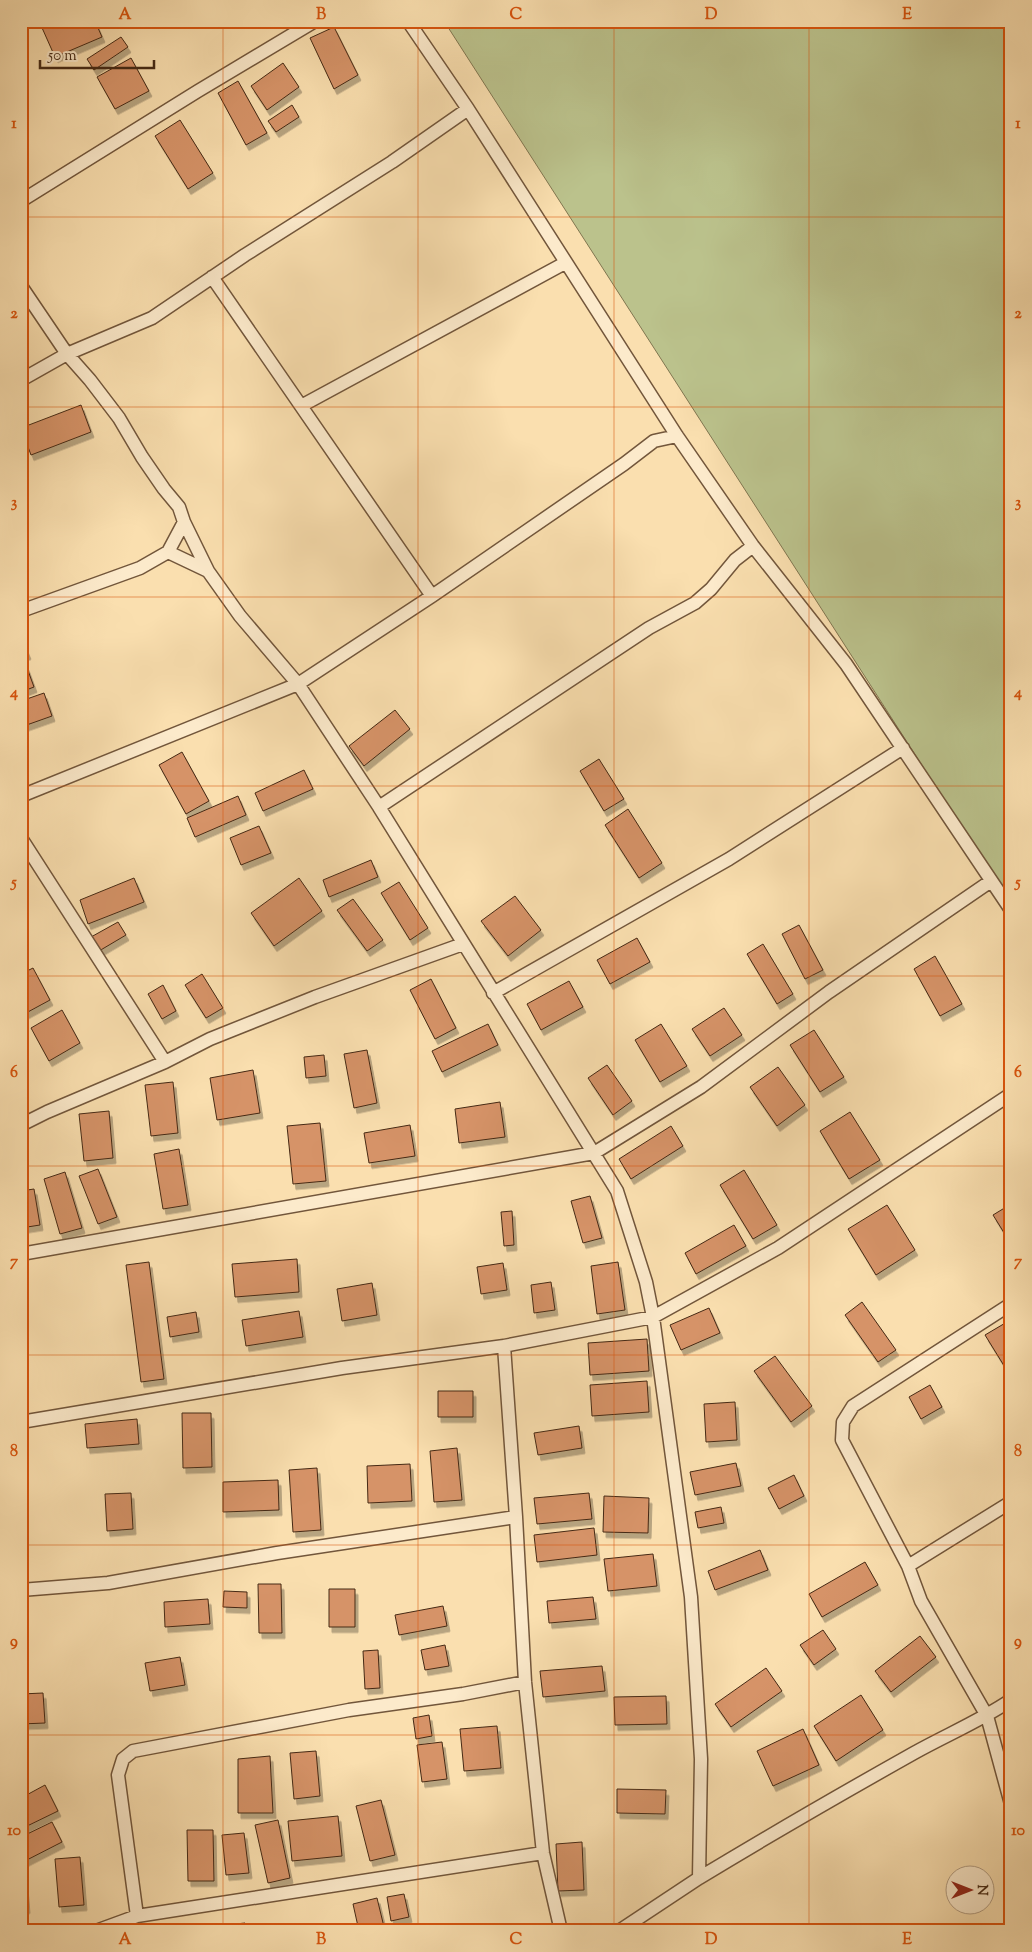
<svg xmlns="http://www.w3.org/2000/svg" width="1032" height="1952" viewBox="0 0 1032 1952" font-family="'Sorts Mill Goudy',serif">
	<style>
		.green { fill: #bbc28c; stroke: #807650 }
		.building { fill: #d69367; stroke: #452914; filter: url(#shadow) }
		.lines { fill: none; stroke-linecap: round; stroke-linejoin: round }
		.minor-casing { stroke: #72563b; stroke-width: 15 }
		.minor { stroke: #fceacb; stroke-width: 12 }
		.grid { fill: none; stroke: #d8540d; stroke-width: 1; stroke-opacity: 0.55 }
		.neatline { fill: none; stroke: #d8540d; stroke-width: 2 }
		.grid-label { font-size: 16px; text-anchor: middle; font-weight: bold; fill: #d8540d }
	</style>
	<defs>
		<filter id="shadow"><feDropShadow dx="3" dy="5.5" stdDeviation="0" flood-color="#0004"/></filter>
	</defs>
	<rect width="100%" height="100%" fill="#fadfaf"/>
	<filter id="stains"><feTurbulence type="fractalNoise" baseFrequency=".004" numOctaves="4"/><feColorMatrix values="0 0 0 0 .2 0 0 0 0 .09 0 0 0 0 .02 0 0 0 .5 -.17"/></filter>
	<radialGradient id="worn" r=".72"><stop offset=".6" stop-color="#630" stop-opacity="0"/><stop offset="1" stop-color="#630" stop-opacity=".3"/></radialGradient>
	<path class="green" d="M444,21H1011V904Z"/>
	<path class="building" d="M39,21H95L102,37L55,57Z
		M334,27L358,75L334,89L310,38Z
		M121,37L128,47L94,70L87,59Z
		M131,58L149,91L115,109L97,77Z
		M283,63L299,87L267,110L251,86Z
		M238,81L267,133L246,145L218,93Z
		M292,105L299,117L276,132L268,121Z
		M180,120L213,173L188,189L155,136Z
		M81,405L91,432L31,455L21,428Z
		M21,637L28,654L21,656Z
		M26,665L34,687L21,692V666Z
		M44,693L52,716L21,727V701Z
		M395,710L410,729L364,766L349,746Z
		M182,752L209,801L186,814L159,765Z
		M599,759L624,799L604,811L580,771Z
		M304,770L313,789L263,811L255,793Z
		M238,796L246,815L195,837L187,818Z
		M628,809L662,863L639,878L605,825Z
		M259,826L271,853L241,865L230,838Z
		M371,860L378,877L329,897L323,880Z
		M134,878L144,902L88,924L80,900Z
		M299,878L322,911L274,946L251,913Z
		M399,882L428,928L410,940L381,893Z
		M515,896L541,930L508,956L481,921Z
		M353,899L383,940L367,951L337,910Z
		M118,922L126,935L99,951L91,937Z
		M799,925L823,970L805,979L782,934Z
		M637,938L650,962L610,984L597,960Z
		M763,944L793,994L777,1004L747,954Z
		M935,956L962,1004L940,1016L914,969Z
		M33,968L50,1000L26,1013L21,1004V974Z
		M202,974L223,1008L206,1018L185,985Z
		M431,979L456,1028L435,1039L410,990Z
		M569,981L583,1007L541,1030L527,1004Z
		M163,985L176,1011L162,1019L148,994Z
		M724,1008L742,1035L710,1056L692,1029Z
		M62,1010L80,1043L49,1061L31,1028Z
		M488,1024L498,1045L442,1072L432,1051Z
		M661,1024L687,1066L660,1082L635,1040Z
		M814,1030L844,1077L820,1092L790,1045Z
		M367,1050L377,1103L354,1108L344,1054Z
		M324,1055L326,1076L306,1078L304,1057Z
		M607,1065L632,1101L613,1115L588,1078Z
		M778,1067L805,1105L777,1126L750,1087Z
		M253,1070L260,1113L217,1120L210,1078Z
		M173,1082L178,1133L151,1136L145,1085Z
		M500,1102L505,1137L459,1143L455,1109Z
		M109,1111L113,1158L84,1161L79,1114Z
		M850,1112L880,1160L849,1179L820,1131Z
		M320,1123L326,1181L293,1184L287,1126Z
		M410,1125L415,1156L369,1163L364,1133Z
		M671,1126L683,1146L631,1179L619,1159Z
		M179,1149L188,1205L163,1209L154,1154Z
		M98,1169L117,1217L98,1224L79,1176Z
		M744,1170L777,1225L753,1239L720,1185Z
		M65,1172L82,1228L60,1234L44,1179Z
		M34,1189L40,1225L21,1228V1191Z
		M590,1196L602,1238L583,1243L571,1201Z
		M1011,1204V1244L993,1215Z
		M887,1205L915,1250L876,1275L848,1229Z
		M512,1211L514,1245L504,1246L501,1212Z
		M734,1225L746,1246L696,1274L685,1253Z
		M297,1259L299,1292L235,1297L232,1264Z
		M149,1262L164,1379L141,1382L126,1265Z
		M618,1262L625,1310L597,1314L591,1266Z
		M503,1263L507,1290L481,1294L477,1267Z
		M551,1282L555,1310L534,1313L531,1285Z
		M372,1283L377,1315L342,1321L337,1289Z
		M862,1302L896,1350L878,1362L845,1315Z
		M709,1308L720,1333L681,1350L670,1325Z
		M299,1311L303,1337L246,1346L242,1320Z
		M196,1312L199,1332L170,1337L167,1317Z
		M1007,1322L1011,1328V1377L985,1335Z
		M647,1339L649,1371L590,1375L588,1343Z
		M775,1356L812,1406L791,1422L754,1371Z
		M21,1376L25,1406H21Z
		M647,1381L649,1412L592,1416L590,1385Z
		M930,1385L942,1407L921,1419L909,1397Z
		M438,1391H473V1417H438Z
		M735,1402L737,1440L706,1442L704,1404Z
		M182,1413H211L212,1467L183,1468Z
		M137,1419L139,1444L87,1448L85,1424Z
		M579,1426L582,1448L538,1455L534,1433Z
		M1011,1426V1441L1004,1431Z
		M457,1448L462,1500L434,1502L430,1451Z
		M736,1463L741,1486L695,1495L690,1472Z
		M410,1464L412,1501L368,1503L367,1466Z
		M317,1468L321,1530L293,1532L289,1470Z
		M794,1475L804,1496L779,1509L768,1488Z
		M278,1480L279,1510L223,1512V1482Z
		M131,1493L133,1529L107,1531L105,1494Z
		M589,1493L592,1519L537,1524L534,1498Z
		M604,1496L649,1498L648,1533L603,1532Z
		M721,1507L724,1523L698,1528L695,1512Z
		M594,1528L597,1555L537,1562L534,1535Z
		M760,1550L768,1570L715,1590L708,1571Z
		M653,1554L657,1586L608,1591L604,1559Z
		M865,1562L878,1585L822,1617L809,1594Z
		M258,1584H281L282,1633H259Z
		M329,1589H355V1627H329Z
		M224,1591L247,1592V1608L223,1607Z
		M593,1597L596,1619L549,1623L547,1601Z
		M208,1599L210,1624L165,1627L164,1602Z
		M443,1606L447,1626L399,1635L395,1615Z
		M823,1630L836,1649L814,1665L800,1645Z
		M920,1636L936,1657L891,1692L875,1671Z
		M445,1645L449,1666L425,1670L421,1650Z
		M378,1650L380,1688L365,1689L363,1651Z
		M180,1657L185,1685L150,1691L145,1663Z
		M602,1666L605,1691L543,1697L540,1671Z
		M766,1668L782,1691L731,1727L715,1704Z
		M43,1693L45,1723L21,1724V1694Z
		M861,1695L883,1730L836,1761L814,1726Z
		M666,1696L667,1724L615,1725L614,1697Z
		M429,1715L432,1736L416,1739L413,1718Z
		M497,1726L501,1768L464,1771L460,1729Z
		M803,1729L819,1765L773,1786L757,1751Z
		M442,1742L447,1779L422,1782L417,1745Z
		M316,1751L320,1796L294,1799L290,1753Z
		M270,1756L273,1813H238V1759Z
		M45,1785L58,1811L21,1829V1798Z
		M617,1789L666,1790L665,1814L617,1813Z
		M381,1800L395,1855L370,1861L356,1806Z
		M338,1816L342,1856L292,1861L288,1821Z
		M278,1820L290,1878L268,1883L255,1825Z
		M52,1822L62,1842L21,1863V1837Z
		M187,1830H213L214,1881H188Z
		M244,1833L249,1873L226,1875L222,1835Z
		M582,1842L584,1890L558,1891L556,1844Z
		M80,1857L84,1905L59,1907L55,1859Z
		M21,1883H25L27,1908H21Z
		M404,1894L409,1917L391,1921L387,1897Z
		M377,1898L385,1931H359L353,1904Z
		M245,1923L246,1931H218L217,1926Z"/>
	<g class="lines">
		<g class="minor-casing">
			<path id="minor" d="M408,21L468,109L677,436L753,546L846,664L1011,910
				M21,201L198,91L315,21
				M212,277L432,596
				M21,286L67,354L90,380L119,418L142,457L164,489L179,507L184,522L168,552
				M21,380L67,354L152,318L245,255L392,162L468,109
				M301,406L565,263
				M184,522L208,571
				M21,611L140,568L168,552L208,571L240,616L298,684L379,807L617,1191L646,1282L653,1317L691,1597L701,1759L699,1878L619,1931
				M21,796L298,684L432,596L624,464L654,441L677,436
				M379,807L649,628L695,603L711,589L735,560L753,546
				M21,838L165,1062
				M493,993L729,859L903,748
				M21,1125L47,1112L165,1062L210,1039L315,997L463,944
				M21,1254L594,1153L701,1087L829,992L991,881
				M1011,1304L853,1406L843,1422L842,1440L908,1566L921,1601L987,1716L1011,1804
				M504,1346L653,1317L778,1248L1011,1094
				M21,1422L342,1368L504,1346L516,1517L525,1682L543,1853L561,1931
				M908,1566L1011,1502
				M21,1590L108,1583L277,1553L516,1517
				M699,1878C770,1835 841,1794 914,1753C946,1735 980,1721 1011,1700
				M137,1916L118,1775L123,1759L133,1751L349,1710L463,1694L525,1682
				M96,1931L137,1916L543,1853"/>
		</g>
		<use href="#minor" class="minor"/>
	</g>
	<path class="grid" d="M223,21V1931M418,21V1931M614,21V1931M809,21V1931M21,217H1011M21,407H1011M21,597H1011M21,786H1011M21,976H1011M21,1166H1011M21,1355H1011M21,1545H1011M21,1735H1011"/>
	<rect width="1032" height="1952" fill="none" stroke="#fadfaf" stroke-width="55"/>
	<g transform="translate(970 1890) rotate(90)"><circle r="24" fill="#fceacb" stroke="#b39d82"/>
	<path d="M0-4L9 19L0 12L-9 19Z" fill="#8f2418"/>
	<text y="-8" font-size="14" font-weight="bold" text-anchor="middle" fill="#452914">N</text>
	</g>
	<path d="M40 60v8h114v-8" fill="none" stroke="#452914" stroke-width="2.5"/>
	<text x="48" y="60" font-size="15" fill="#452914" stroke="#fceacb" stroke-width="4" paint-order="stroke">50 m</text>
	<rect x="28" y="28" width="976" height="1896" class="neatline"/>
	<g class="grid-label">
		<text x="125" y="19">A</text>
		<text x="321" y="19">B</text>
		<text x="516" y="19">C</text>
		<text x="711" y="19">D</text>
		<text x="907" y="19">E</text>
		<text x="14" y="128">1</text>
		<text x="1018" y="128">1</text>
		<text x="14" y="318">2</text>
		<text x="1018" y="318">2</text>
		<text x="14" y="507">3</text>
		<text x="1018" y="507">3</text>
		<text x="14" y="697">4</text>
		<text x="1018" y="697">4</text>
		<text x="14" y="887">5</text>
		<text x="1018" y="887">5</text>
		<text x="14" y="1077">6</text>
		<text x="1018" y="1077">6</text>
		<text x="14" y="1266">7</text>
		<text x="1018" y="1266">7</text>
		<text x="14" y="1456">8</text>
		<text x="1018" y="1456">8</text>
		<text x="14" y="1646">9</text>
		<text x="1018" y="1646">9</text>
		<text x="14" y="1835">10</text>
		<text x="1018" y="1835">10</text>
		<text x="125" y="1944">A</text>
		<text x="321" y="1944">B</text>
		<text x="516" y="1944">C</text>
		<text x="711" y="1944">D</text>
		<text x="907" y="1944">E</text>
	</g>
	<rect width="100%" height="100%" filter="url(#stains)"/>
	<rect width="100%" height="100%" fill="url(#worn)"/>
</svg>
